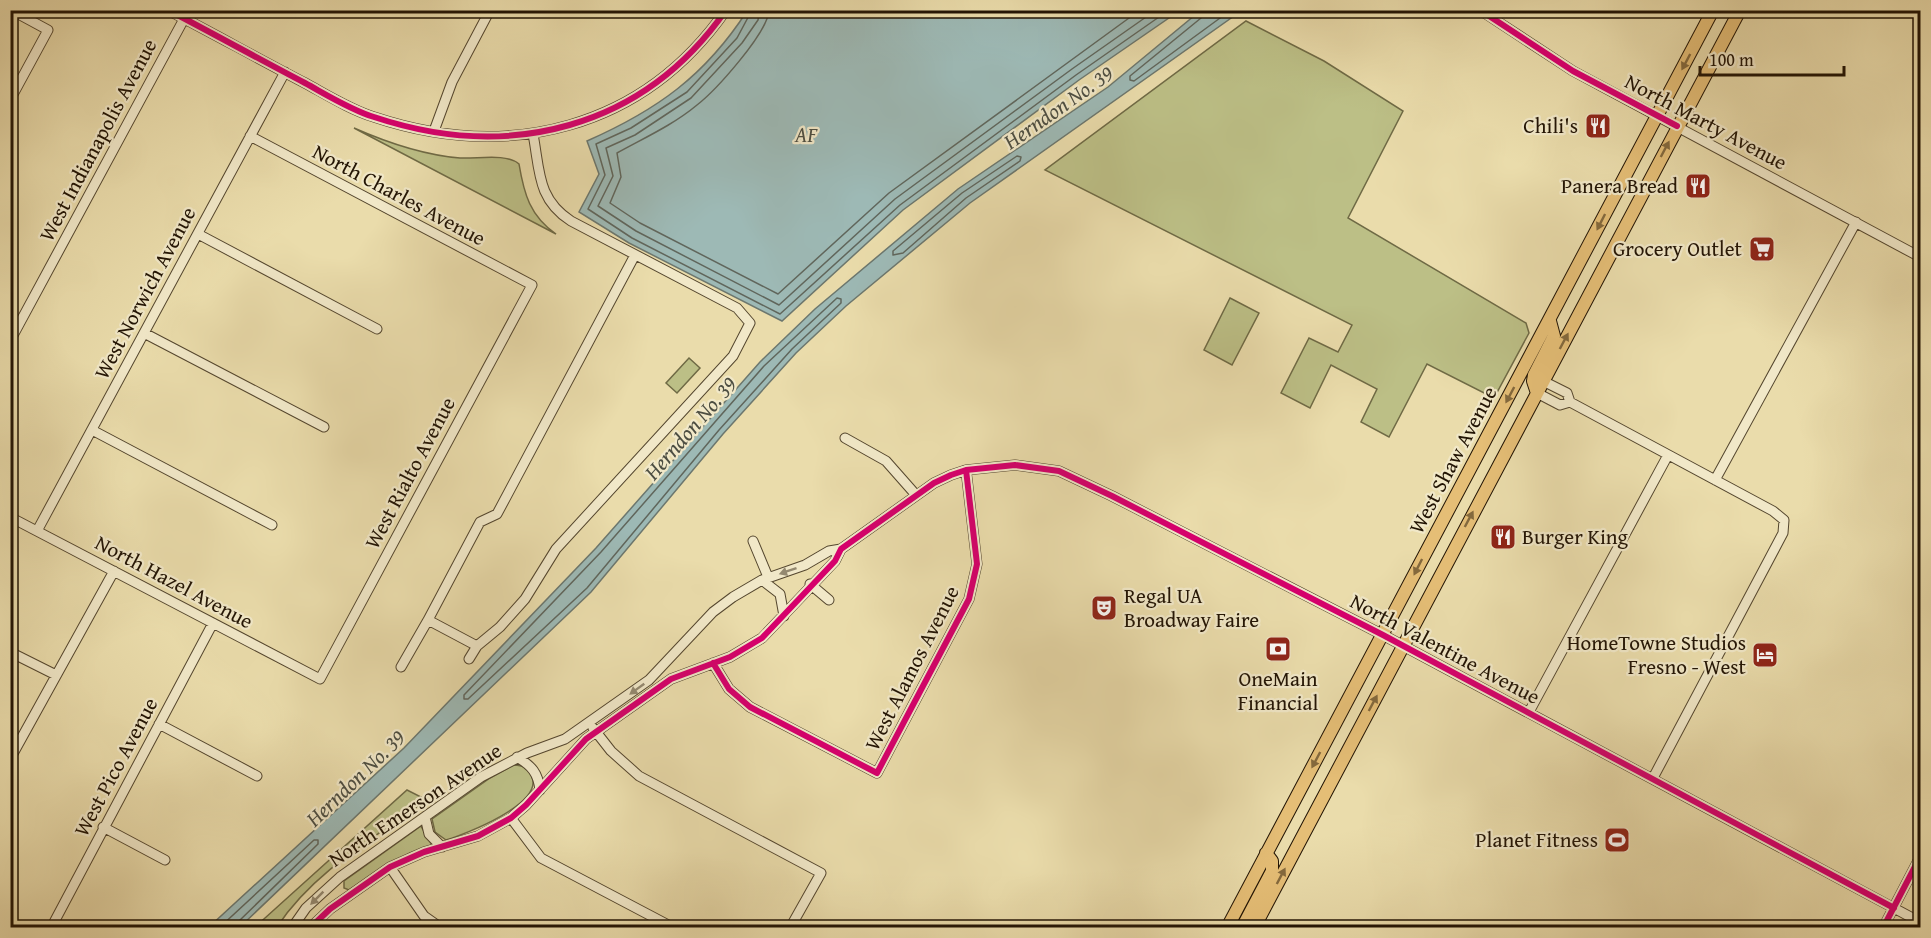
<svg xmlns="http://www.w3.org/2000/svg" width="1931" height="938" viewBox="0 0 1931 938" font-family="'Gentium Book Plus',serif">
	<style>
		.green { fill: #bcbf86; stroke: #6f6a45; stroke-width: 1.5 }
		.water { fill: #9db9b5; stroke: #6c776e; stroke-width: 1.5 }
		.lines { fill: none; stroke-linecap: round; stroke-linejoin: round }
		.shore { stroke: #60665c; stroke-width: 1.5 }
		.minor-casing { stroke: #54462e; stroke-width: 11 }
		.major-casing { stroke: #221404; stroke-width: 14 }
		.minor { stroke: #f1e8c8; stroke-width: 9 }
		.major { stroke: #e5be76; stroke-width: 12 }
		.cycleway-casing { stroke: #f1e8c8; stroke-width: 10 }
		.cycleway { stroke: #d6006c; stroke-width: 6 }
		.oneway { fill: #84693d }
		.oneway2 { fill: #948970 }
		.labels { text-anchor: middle; stroke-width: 4.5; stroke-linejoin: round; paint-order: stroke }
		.street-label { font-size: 21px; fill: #221404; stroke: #f1e8c8 }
		.poi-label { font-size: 21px; fill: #221404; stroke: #f1e8c8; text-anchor: end }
		.water-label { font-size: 22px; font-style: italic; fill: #4d4e42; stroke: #f1e8c8 }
	</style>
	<rect width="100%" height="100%" fill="#eadcab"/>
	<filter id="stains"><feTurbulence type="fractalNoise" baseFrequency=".00333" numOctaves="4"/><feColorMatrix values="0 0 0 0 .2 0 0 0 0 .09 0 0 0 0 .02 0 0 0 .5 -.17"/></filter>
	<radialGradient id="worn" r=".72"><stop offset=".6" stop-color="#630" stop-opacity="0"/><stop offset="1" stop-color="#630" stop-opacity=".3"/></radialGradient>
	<path class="green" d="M1246,21L1324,61L1403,111L1348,218L1526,323L1529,333L1494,398L1427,364L1389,437L1361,422L1377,389L1331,365L1310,408L1281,393L1309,338L1338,352L1352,325L1045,170Z
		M354,128C388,143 423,155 460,158C478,159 506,153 519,164C524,194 530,216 556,234Z
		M1230,298L1259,313L1232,365L1204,350Z
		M689,358L700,368L677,393L666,383Z
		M514,765C522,765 529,769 532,777C543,804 466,834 446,840L435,832L432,819L490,778Z
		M407,790L427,800C374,838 313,872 277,927H255Z
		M421,826L432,845L410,853L349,890L344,888V881Z"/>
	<path class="water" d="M747,11V10L1179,11L1079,80L903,210L782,321L629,243L579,212L599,174L587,141C657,110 705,76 747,11Z
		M1200,11H1241L970,203L846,306L796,353L723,434L591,592L240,927H209L404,748L596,548L760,362L815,309L958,189L1108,87Z"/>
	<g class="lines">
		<path class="shore" d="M752,10L737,38L687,92L631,128L596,144L605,175L588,209L632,238L780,314L900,205L1076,75L1169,10
			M760,10L758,20L742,43L691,98L635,135L606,148L613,176L598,206L636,231L779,305L895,199L1072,69L1156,10
			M769,10C768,33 715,91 697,105C673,125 644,138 617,153L621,177L610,203L640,223L778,294L889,193L1140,10
			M1203,10L1201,18L1130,76V80L1134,81L1231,10
			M1017,156L1021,157L1020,161L966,198L903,253L893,255V251L962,193Z
			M837,298L841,299V303L792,349L719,430L587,588L468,699H464V695L601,552L764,366Z
			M219,928L314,840H318V844L239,921L237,928"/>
		<g class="minor-casing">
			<path id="minor" d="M168,10C214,34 259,59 305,83C327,95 351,110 374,117C509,162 643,129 726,10
				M1480,10L1573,71L1920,257
				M10,100L48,30L11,10
				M434,131L452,82L490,10
				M198,234L377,329
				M144,333L324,427
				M10,341L184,19
				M1543,381L1567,393L1570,402
				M1537,393L1560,405L1570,402L1773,511L1784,520L1783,533L1653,778
				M92,430L272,525
				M845,438L886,461L916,495
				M1715,480L1856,222
				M10,517L320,679L532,285L250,136
				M37,531L285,72
				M753,541L768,577
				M762,580L780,594L784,616
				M810,584L829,600
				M477,646L428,620L480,522L497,514L635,255
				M10,652L56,675
				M469,659L477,646L500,627L525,599L556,549L733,356L750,323L737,308L571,221C537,199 540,171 533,134
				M713,663L729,689L750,707L877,773L969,599L977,564L966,470
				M401,667L428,620
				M1529,712L1668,455
				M159,724L257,776
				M593,728L611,751L639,776L821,873L790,928
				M517,757C532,766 538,773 540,790
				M10,759L114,571
				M425,817L429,834L442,847
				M511,818L541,858L674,928
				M103,827L165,860
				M390,867L424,916L441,928
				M51,928L213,623
				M292,928L306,908L340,877L481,777L527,753L565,739L649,680L713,612L733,597L762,580L805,565L829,551L841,549
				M310,928L330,909L390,867L424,852L478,836L511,818L526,805L586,739L671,679L730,657L762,638L835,561L841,549L934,483L951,475L966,470L1015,465L1059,471L1112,496L1383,635L1920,922
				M1883,928L1920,857"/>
		</g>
		<g class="major-casing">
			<path id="major" d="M1537,393L1533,381L1534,375L1554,336L1550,321
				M1227,928L1713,10
				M1242,928L1272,871V861L1266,853
				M1254,928L1740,10"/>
		</g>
		<use href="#minor" class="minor"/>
		<use href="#major" class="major"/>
		<g class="cycleway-casing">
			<path id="cycleway" d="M168,10C214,34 259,59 305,83C327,95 351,110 374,117C509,162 643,129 726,10
				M1480,10L1573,71L1677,126
				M713,663L729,689L750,707L877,773L969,599L977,564L966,470
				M310,928L330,909L390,867L424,852L478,836L511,818L526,805L586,739L671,679L730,657L762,638L835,561L841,549L934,483L951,475L966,470L1015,465L1059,471L1112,496L1383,635L1894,908
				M1883,928L1920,857"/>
		</g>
		<use href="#cycleway" class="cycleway"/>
	</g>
	<defs><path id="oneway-solid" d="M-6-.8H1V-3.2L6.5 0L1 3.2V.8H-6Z" transform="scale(1.5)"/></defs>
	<g class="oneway">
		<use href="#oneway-solid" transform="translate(1686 62) rotate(118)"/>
		<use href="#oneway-solid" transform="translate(1665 149) rotate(-62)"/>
		<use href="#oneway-solid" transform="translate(1601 222) rotate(117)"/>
		<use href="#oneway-solid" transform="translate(1564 341) rotate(-62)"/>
		<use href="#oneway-solid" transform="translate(1510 395) rotate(118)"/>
		<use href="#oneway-solid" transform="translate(1469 519) rotate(-62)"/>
		<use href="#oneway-solid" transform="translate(1418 567) rotate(117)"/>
		<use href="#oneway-solid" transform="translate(1373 703) rotate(-62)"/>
		<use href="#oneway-solid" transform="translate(1316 760) rotate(118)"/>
		<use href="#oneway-solid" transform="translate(1281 876) rotate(-62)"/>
	</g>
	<g class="oneway2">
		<use href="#oneway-solid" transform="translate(788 571) rotate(161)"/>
		<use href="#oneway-solid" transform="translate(637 689) rotate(144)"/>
		<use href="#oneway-solid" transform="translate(317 898) rotate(135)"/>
	</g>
	<defs>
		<g id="restaurant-square" transform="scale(1.35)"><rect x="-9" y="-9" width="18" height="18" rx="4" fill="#8f2418" stroke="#f1e8c8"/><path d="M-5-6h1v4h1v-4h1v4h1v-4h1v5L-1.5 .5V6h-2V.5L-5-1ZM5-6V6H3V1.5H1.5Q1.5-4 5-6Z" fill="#fff"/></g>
		<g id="supermarket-square" transform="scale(1.35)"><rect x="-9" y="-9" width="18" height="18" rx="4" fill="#8f2418" stroke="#f1e8c8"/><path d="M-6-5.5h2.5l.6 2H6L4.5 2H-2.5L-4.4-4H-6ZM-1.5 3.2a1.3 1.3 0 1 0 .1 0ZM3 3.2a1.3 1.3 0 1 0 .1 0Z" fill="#fff"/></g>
		<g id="theatre-square" transform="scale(1.35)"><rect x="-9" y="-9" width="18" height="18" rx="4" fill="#8f2418" stroke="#f1e8c8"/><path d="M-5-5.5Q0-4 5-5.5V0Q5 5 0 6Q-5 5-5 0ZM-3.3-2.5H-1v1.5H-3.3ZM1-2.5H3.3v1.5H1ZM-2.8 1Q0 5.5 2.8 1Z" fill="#fff"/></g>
		<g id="bank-square" transform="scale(1.35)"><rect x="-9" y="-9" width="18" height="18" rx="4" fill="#8f2418" stroke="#f1e8c8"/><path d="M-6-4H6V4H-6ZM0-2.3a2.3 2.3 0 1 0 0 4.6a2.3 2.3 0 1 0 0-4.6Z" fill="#fff"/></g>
		<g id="hotel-square" transform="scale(1.35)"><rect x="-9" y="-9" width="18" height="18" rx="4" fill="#8f2418" stroke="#f1e8c8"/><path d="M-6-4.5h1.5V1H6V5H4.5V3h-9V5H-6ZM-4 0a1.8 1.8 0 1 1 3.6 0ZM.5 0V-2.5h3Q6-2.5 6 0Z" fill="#fff"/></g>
		<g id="stadium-square" transform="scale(1.35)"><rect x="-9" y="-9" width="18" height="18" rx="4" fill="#8f2418" stroke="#f1e8c8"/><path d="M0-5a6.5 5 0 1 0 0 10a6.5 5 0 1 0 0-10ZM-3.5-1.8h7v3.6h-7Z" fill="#fff"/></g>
	</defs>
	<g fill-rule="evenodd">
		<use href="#restaurant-square" x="1598" y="126"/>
		<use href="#restaurant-square" x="1698" y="186"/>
		<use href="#supermarket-square" x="1762" y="249"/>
		<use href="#restaurant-square" x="1503" y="537"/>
		<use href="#theatre-square" x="1104" y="608"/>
		<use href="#bank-square" x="1278" y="649"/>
		<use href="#hotel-square" x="1765" y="655"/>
		<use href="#stadium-square" x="1617" y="840"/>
	</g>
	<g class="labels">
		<g class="street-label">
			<text transform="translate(1706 122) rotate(28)" y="7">North Marty Avenue</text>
			<text transform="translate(98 140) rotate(-62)" y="7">West Indianapolis Avenue</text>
			<text transform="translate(399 195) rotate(28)" y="7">North Charles Avenue</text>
			<text transform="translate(145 293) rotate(-62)" y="7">West Norwich Avenue</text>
			<text transform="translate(1453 460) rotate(-62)" y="7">West Shaw Avenue</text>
			<text transform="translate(410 473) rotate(-62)" y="7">West Rialto Avenue</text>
			<text transform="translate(174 582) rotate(28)" y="7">North Hazel Avenue</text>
			<text transform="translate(1445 649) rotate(28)" y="7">North Valentine Avenue</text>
			<text transform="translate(912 668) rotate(-63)" y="7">West Alamos Avenue</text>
			<text transform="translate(116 767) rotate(-62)" y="7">West Pico Avenue</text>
			<text transform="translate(415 805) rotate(-34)" y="7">North Emerson Avenue</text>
		</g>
		<g class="poi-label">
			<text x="1578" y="133">Chili's</text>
			<text x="1678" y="193">Panera Bread</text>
			<text x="1742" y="256">Grocery Outlet</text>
			<text x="1522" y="544" text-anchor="start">Burger King</text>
			<text x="1124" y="603" text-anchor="start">Regal UA<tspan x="1124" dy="24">Broadway Faire</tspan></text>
			<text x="1746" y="650">HomeTowne Studios<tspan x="1746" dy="24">Fresno - West</tspan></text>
			<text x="1278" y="686" text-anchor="middle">OneMain<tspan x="1278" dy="24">Financial</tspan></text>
			<text x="1598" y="847">Planet Fitness</text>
		</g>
		<g class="water-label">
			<text transform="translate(1058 107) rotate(-35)" y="8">Herndon No. 39</text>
			<text x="806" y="142">AF</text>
			<text transform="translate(690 428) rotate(-49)" y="8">Herndon No. 39</text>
			<text transform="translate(355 778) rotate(-44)" y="8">Herndon No. 39</text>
		</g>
	</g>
	<rect width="1931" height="938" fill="none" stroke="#eadcab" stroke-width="36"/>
	<rect x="12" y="12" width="1907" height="914" fill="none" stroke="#221404" stroke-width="3"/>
	<rect x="18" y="18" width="1895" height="902" fill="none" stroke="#221404" stroke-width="1.5"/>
	<path d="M1700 66v9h144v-9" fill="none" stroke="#221404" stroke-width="3"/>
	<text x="1709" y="66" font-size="18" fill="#221404" stroke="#f1e8c8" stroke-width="4.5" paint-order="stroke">100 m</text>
	<rect width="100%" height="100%" filter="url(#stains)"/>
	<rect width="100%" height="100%" fill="url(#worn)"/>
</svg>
